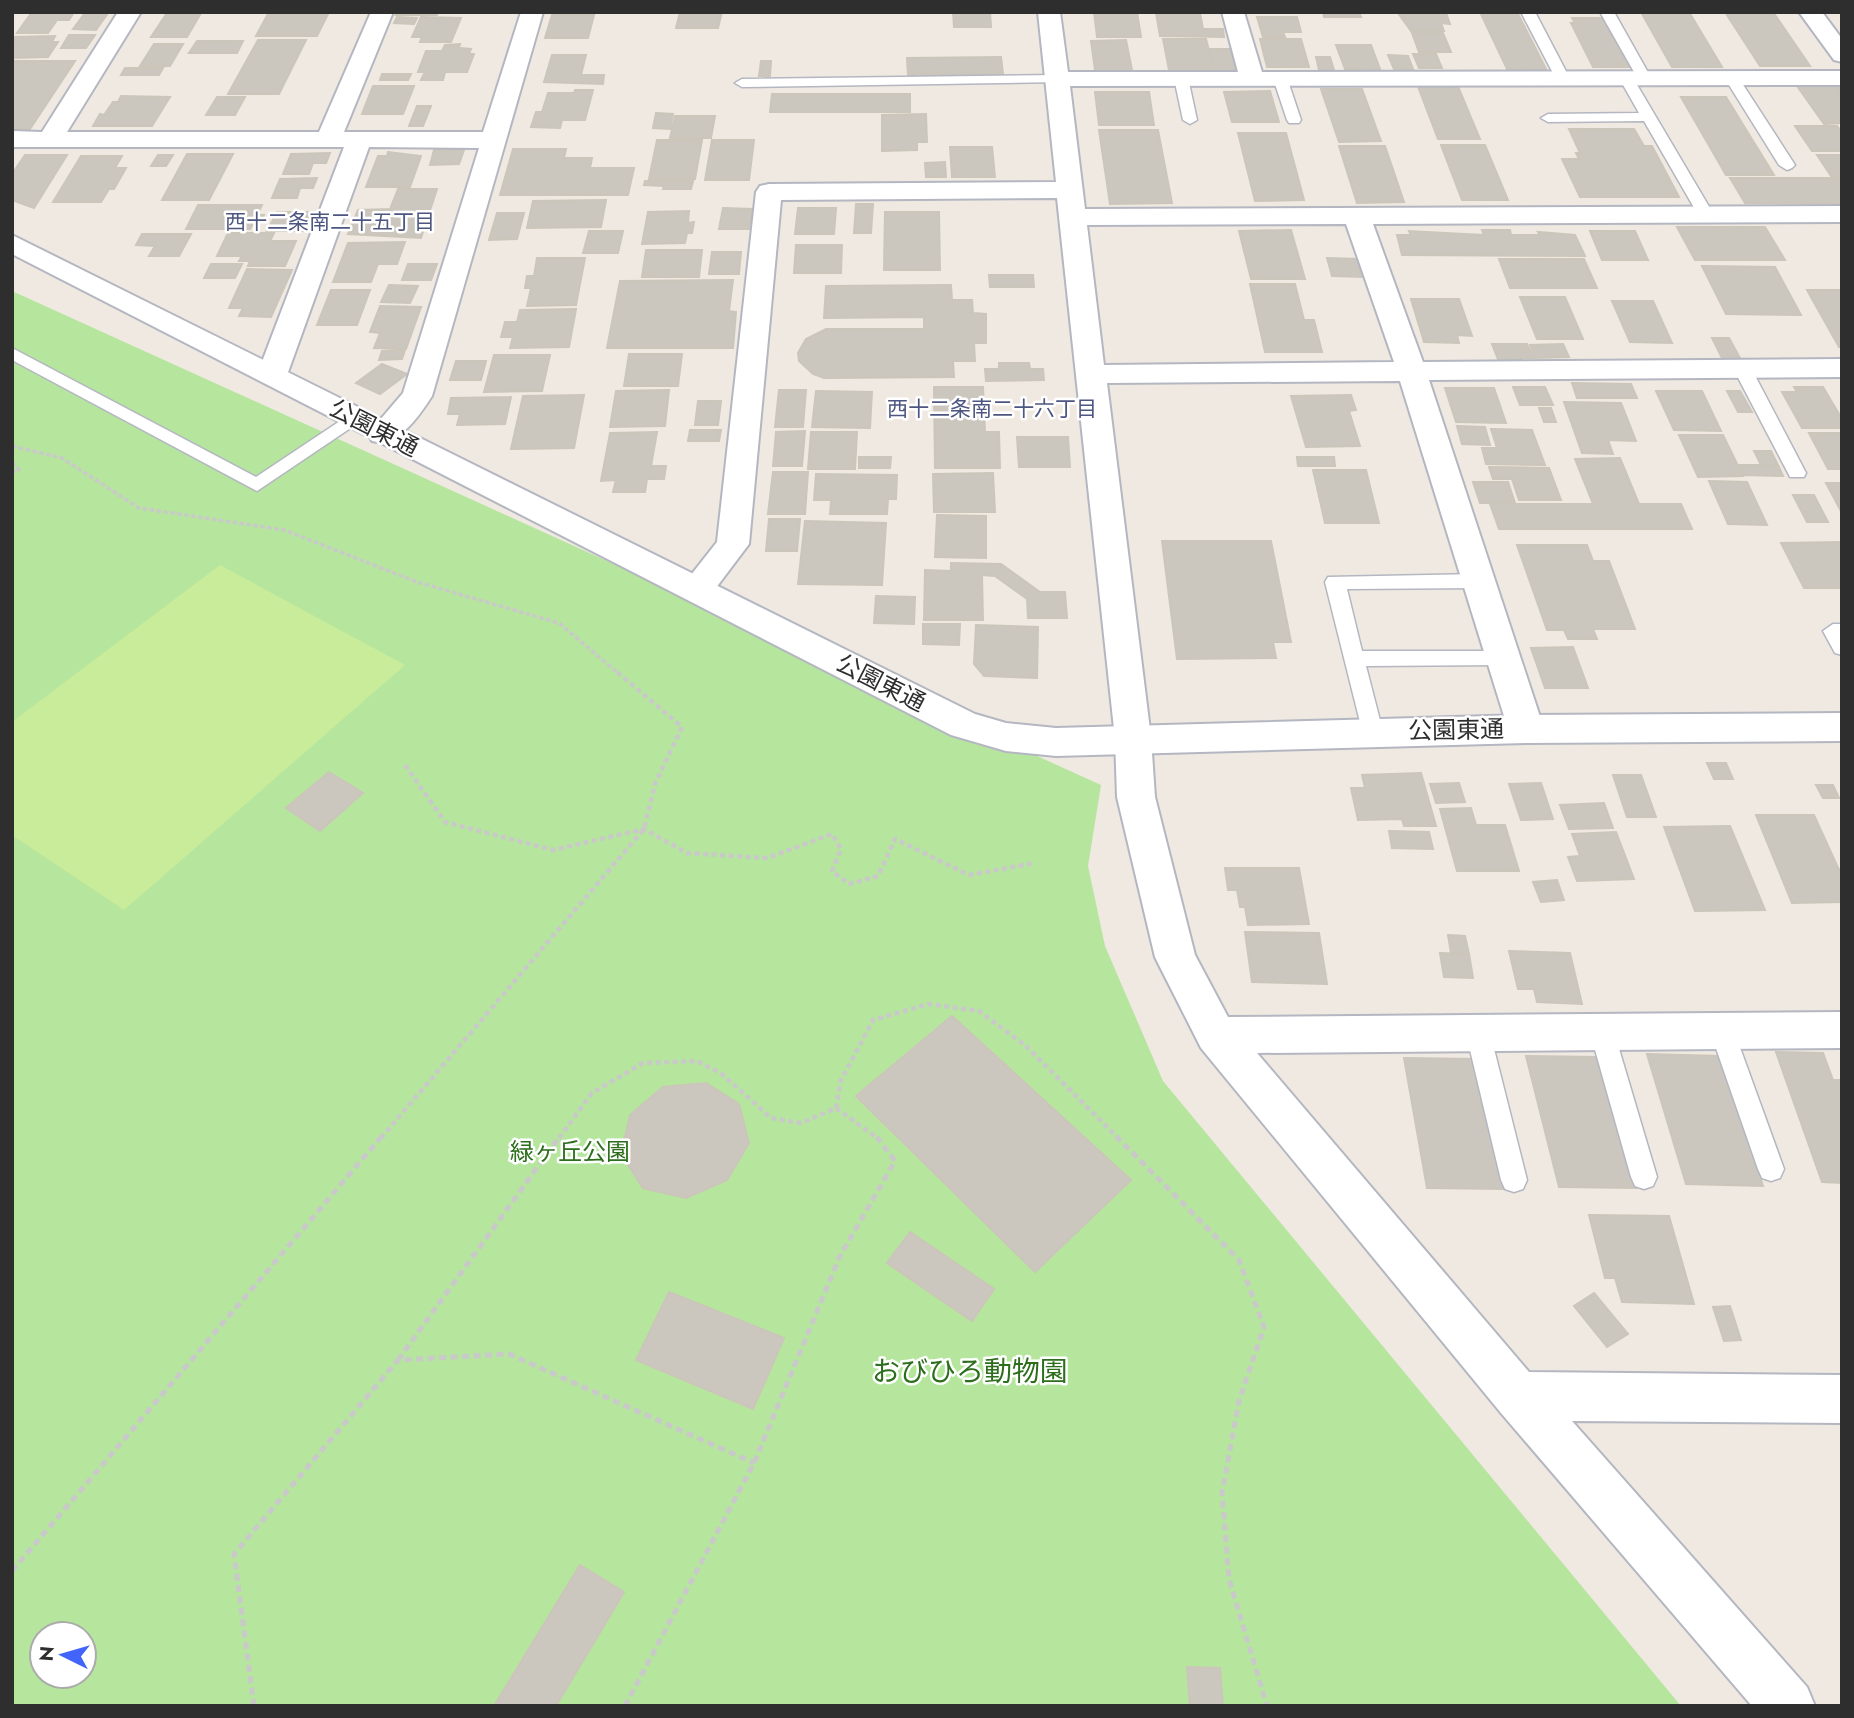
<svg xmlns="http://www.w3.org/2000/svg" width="1854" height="1718" viewBox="0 0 1854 1718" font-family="Jost,'Noto Sans JP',sans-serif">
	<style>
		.green { fill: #b6e59e; fill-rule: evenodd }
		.pitch { fill: #c9ec9a }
		.building { fill: #cbc7bf; stroke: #cbc5ba; stroke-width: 2 }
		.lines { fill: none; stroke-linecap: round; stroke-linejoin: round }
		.lane-casing { stroke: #b4b7c1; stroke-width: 3 }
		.street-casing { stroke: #b4b7c1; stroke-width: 4 }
		.secondary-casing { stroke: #b4b7c1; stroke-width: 4 }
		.path-far2 { stroke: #c9c9c9; stroke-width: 3.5; stroke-dasharray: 4.5 2.5; stroke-linecap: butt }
		.path-far1 { stroke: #c9c9c9; stroke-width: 4.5; stroke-dasharray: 5 3.5; stroke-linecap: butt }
		.path { stroke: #c9c9c9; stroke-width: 5; stroke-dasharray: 7 4.5; stroke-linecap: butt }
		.lane { fill: #fff; fill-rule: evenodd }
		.street { fill: #fff; fill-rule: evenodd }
		.secondary { fill: #fff; fill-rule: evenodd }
		.labels { text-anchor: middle; stroke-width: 5; stroke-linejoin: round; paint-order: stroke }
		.far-neighbourhood-label { font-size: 21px; fill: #4d5680; stroke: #fff }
		.street-label { font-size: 24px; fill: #2e2e2e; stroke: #fff }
		.park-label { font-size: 24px; fill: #2c6e1b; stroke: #fff }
		.near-park-label { font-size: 28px; fill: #2c6e1b; stroke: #fff }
	</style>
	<rect width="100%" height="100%" fill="#efe9e1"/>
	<path class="green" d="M12,291L1101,785L1088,866L1105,946L1163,1081L1681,1706H12ZM42,1634H84V1676H42Z"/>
	<path class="pitch" d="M220,565L405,665L124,910L12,835V722Z"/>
	<path class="building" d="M32,12H74L69,20H57L48,33H17Z
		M269,12H329L317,36H256Z
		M398,12H438L437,15H396Z
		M680,12H722L718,28H676Z
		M953,12H990L991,27H954Z
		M1094,12H1137L1141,37H1097Z
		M1323,12H1359L1361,17H1324Z
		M1480,12H1517L1546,69H1507Z
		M1641,12H1689L1722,67H1672Z
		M1725,12H1773L1810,66H1760Z
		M85,13H108L96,30L73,29Z
		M167,13H201L187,37H151Z
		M1156,13H1200L1203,29H1223L1224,37L1160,36Z
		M1398,13H1446L1450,24L1441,23L1444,31H1411Z
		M552,15H594L588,38H545Z
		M397,17L417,18L414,24L394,23Z
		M421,17L461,18L451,42H420L422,37H412Z
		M1257,17H1297L1301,32H1283L1285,37H1263Z
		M1572,18H1603L1629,67H1593L1571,23H1575Z
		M1412,33H1443L1451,52H1419Z
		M69,35H95L86,48H61Z
		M55,36L52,42H58L48,57L12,58L15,37Z
		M1163,39H1206L1214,70H1169Z
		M1260,39H1301L1309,67H1267Z
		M258,40H306L279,94H228Z
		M1126,40L1132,70H1095L1091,41Z
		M197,41H243L237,53H189Z
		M154,44H183L170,66H140Z
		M460,44L459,48L471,49L469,54H474L467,72H445L443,80H421L425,72H418L426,51H442L445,45Z
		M1336,45H1371L1380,69H1345Z
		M1209,49H1232L1238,70H1214Z
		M1413,54H1436L1442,68H1419Z
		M552,55H586L581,75H604L603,84L544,82Z
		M1388,55L1408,56L1413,69H1394Z
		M1001,57L1003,74L908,75L907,58Z
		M1316,57H1330L1334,70H1319Z
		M12,61H75L30,129H12V73L15,69H12Z
		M761,61H771L770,76H759Z
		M125,68H163L159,75H121Z
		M382,74H411L408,80H380Z
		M1417,84H1457L1480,139H1438Z
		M1839,85L1842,123L1824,124L1797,86Z
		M373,86H414L403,114H362Z
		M1321,89H1362L1381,141L1339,142Z
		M575,90H593L585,120H562L560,128L531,127L536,112H542L548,93H574Z
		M1270,91L1279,122H1232L1224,92Z
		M1095,92H1149L1154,125H1099Z
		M772,94H910V112H770Z
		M121,96L170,97L152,126H93L100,114L104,115L113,102H118Z
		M217,97H245L235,115H206Z
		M1681,97H1726L1774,175H1726Z
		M417,106H431L423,126H409Z
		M656,113L673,114L670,129L653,128Z
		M926,114L927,142H917V150L882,151V115Z
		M675,116H715L711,138H670Z
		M1795,126H1837L1842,132V151H1812Z
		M1569,129H1634L1644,146H1652L1679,197H1580L1562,159H1579L1576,153H1580Z
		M1099,130H1158L1172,203L1110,204Z
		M1238,133H1286L1304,200L1255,201Z
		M657,140H702L695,179H649Z
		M712,140H754L749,180H705Z
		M1441,145H1485L1508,200H1462Z
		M1339,146H1385L1404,202L1357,203Z
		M950,147H992L995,177H952Z
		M513,149H566L564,158H592L590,168H634L628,195H500Z
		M434,150H464L459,164L430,165Z
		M388,152L421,156L410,187H366L378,156H387Z
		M330,153L326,163H313L309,174H283L291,154Z
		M187,154H233L209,200H162Z
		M25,155H67L34,208L12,200V174Z
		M158,155H173L166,166H151Z
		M1817,155H1842V176H1831Z
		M81,156H122L115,168H126L114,189H109L101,202H53Z
		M945,162L946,177H926L925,163Z
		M317,178L313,188H300L297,198H272L280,179Z
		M1730,178H1842V203H1745Z
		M645,181H693L691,189H663L664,186L644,185Z
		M398,189H437L421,238L348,234L358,210L390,209Z
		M606,200L601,227L527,228L533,201Z
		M856,204H873L871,233H854Z
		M198,205H262L257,215H264L261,222H254L250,229H186Z
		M723,208L753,209L749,229H719Z
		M798,208H836L834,234H795Z
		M689,211L688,223L694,222L692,233H687L685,243L642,244L648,212Z
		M277,212H315L306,231H267Z
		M885,212H939L940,270H884Z
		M497,213H524L517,239L489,240Z
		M1677,227H1765L1785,260H1695Z
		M1291,230L1305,279H1251L1239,231Z
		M1482,230H1510L1511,235H1540L1538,232L1575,235L1585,256L1402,255L1397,235H1411L1409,231L1484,235Z
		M589,231H623L618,253H583Z
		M1590,231H1635L1648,260H1602Z
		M228,233H274L270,241H296L285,266H248L250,261H239L242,256H217Z
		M142,234H191L179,256H149L155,246L136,245Z
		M405,242L397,264H378L371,282H333L348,243Z
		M796,245H842L841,273H794Z
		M646,250H702L699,277H642Z
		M712,252H741L739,274H709Z
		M537,258H585L576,305L527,306L531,288H525L527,276H534Z
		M1327,258L1359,259L1364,277L1332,276Z
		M1499,259H1584L1597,288H1510Z
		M211,264H242L235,278H204Z
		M408,264H437L431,280H402Z
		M1702,266L1775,267L1801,315L1726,314Z
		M247,269L292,270L271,317L239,316L243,308H229Z
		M989,275H1033L1034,287H990Z
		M733,280L729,311L736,312L733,348H607L620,281Z
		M1250,284H1295L1304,320H1314L1322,352H1265Z
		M389,285L418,286L410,303L381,302Z
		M951,285L952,300H972L973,313L986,314V343H974L975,361H953L954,377L824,378L813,374L799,361L798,353L806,339L826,329H924V317L824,318L826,286Z
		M331,290H370L357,325H317Z
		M1807,290H1842V347H1839Z
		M1520,297H1565L1583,339H1537Z
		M1411,299H1459L1472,336L1457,335L1459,343L1424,342Z
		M1612,301H1653L1672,343L1630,342Z
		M380,306L421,307L406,349L374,348L380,333L370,332Z
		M576,309L569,347L510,348L513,337H501L505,322H517L520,310Z
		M1712,338H1729L1740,358H1722Z
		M1492,344H1527L1533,358H1521L1522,362H1499Z
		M1563,344L1569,357L1535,358L1530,345Z
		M405,350L402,359L379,360L382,351Z
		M629,354H682L678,386H624Z
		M494,355H550L542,391L484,392Z
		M456,361H486L481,380H450Z
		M999,363H1029L1030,369H1043L1044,380L986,381L985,369H999Z
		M382,364L407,374L380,394L356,383Z
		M1572,383L1631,384L1637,398H1577Z
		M934,387H983L985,432H999L1000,468H935Z
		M1513,387H1545L1553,405H1520Z
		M1794,387H1823L1842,419V428H1802L1782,392H1797Z
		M1445,388H1494L1506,423L1456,422Z
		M669,390L665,426L610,427L616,391Z
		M779,390H806L803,427H775Z
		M816,391L872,392L870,428L812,427Z
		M1656,391H1702L1721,431L1674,430Z
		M1727,391H1740L1752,412H1738Z
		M584,395L574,448L511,449L523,396Z
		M1351,395L1356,410L1349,411L1360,446L1306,447L1291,396Z
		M511,397L505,424L457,425L460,414H448L451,398Z
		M698,401H721L718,425H695Z
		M1564,402L1621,403L1636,441L1608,440L1613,454L1582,453Z
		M1539,408H1551L1556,422H1544Z
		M1457,426L1485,427L1490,445L1462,444Z
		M1491,429L1532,430L1545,465L1486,464L1482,448H1497Z
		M690,430H721L719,441H688Z
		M805,431L802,466H773L776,432Z
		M657,432L651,466H666L664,479H647L645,492H613L616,480L601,481L610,433Z
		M811,432H857L855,469H808Z
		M1809,433H1842V469H1828Z
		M1679,435H1723L1743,476L1698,477Z
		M1017,437H1068L1070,467H1019Z
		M1754,451H1771L1778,465H1761Z
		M859,457H891L890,468H859Z
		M1297,457H1334L1335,466H1298Z
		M1620,458L1639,504H1681L1692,529H1499L1490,504H1593L1575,459Z
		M1740,465H1778L1783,476L1744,475Z
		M1489,467L1549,468L1561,500H1519L1512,479H1493Z
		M1313,470H1366L1379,523H1325Z
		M773,472H808L805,514H768Z
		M993,473L995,512H934L933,474Z
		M816,474L897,475L896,499H888L887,514H830L831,500H814Z
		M1709,481L1747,482L1767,525L1728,524Z
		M1473,482H1508L1515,503H1480Z
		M1826,483H1842V513Z
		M1793,495H1814L1828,522H1807Z
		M937,515L986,516V558L935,557Z
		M769,519H800L797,551H766Z
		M805,521L886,523L882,585L798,584Z
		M1162,541H1271L1291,642H1273L1276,658L1177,659Z
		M1842,542V588H1804L1781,543Z
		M1517,545H1587L1593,561H1609L1635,629H1593L1597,639H1568L1564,630H1547Z
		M951,563L1001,564L1040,592H1065L1067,618H1028L1027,599L995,576L982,575L983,620H924L925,570L951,571Z
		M876,596L915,597L914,624L874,623Z
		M923,624H960L959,645L923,644Z
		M976,625L1038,627L1037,678L984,676L974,664Z
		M1573,647L1588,688H1545L1531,648Z
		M1707,763H1726L1733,779H1714Z
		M329,772L363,793L320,831L286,808Z
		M1421,773L1436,826H1404L1402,819L1358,820L1351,788H1365L1362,775Z
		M1613,775H1641L1656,817H1627Z
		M1459,783L1465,802L1436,803L1430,784Z
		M1541,783L1553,819L1521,820L1509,784Z
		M1816,785H1833L1839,798H1823Z
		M1604,803L1613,828L1569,829L1560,805Z
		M1471,808L1476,825H1505L1519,871H1457L1440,809Z
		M1756,815H1814L1839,870L1842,869V902L1792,903Z
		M1730,826L1765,910L1695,911L1664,827Z
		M1389,831L1429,832L1433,849L1392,848Z
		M1616,832L1634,879L1577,881L1568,857L1580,856L1572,834Z
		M1225,868H1299L1309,924L1248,925L1245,907H1240L1237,890H1228Z
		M1557,880L1564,900L1541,902L1533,882Z
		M1245,932L1319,933L1327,984L1252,982Z
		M1448,935L1465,936L1469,954L1451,953Z
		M1509,951L1570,953L1582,1004L1537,1002L1534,989H1518Z
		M1440,953L1469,954L1473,978L1444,977Z
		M952,1016L1131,1180L1035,1272L856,1096Z
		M1776,1052L1823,1053L1833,1080H1842V1183L1822,1182Z
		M1647,1054L1720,1056L1763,1186L1686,1184Z
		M1526,1056L1598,1057L1636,1188L1559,1187Z
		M1404,1058L1476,1059L1505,1189L1427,1188Z
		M706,1083L739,1104L749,1143L727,1180L686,1198L643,1188L621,1154L630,1115L663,1087Z
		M1589,1215L1669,1216L1694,1304L1622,1302L1615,1278H1605Z
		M910,1232L994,1289L972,1321L887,1263Z
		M669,1292L784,1338L753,1409L636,1360Z
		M1594,1293L1628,1334L1607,1347L1574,1306Z
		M1730,1306L1741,1340L1724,1341L1713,1307Z
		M580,1565L624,1592L556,1706H494Z
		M1187,1667L1220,1668L1223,1706H1190Z"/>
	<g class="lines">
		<g class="lane-casing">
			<path id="lane" d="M1521,12H1535L1569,77L1567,80L1555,77Z
				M1600,12H1614L1650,76L1648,79H1638Z
				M1625,72L1630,73L1714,215L1712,218H1700L1644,121L1548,122L1541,118L1548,114L1639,113L1618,76Z
				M1731,73L1738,77L1795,165L1792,168L1787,170L1779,165L1724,77Z
				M1181,74L1188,78L1197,120L1190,124L1183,120L1174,78Z
				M1280,74L1287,78L1301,120L1299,123H1289L1287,120L1273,78Z
				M1058,75L1063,76V82L742,87L735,83L742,79Z
				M12,348L256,477L349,415L355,413L364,419L257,491L12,360Z
				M1742,363L1751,368L1806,473L1804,477H1790L1788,473L1733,368Z
				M1478,574L1488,581L1478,588L1347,589L1362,651H1503L1510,653L1513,658L1510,663L1503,665L1366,666L1383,732L1380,738H1364L1325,582L1328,577Z
				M1833,624H1842V655L1835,653L1823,631Z
				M1722,1020L1731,1023L1734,1031L1784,1169L1780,1178L1771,1181L1762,1178L1758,1169L1710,1031L1713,1023Z
				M1602,1021L1611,1024L1614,1032L1657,1177L1653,1186L1644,1189L1635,1186L1631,1177L1590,1032L1593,1024Z
				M1478,1022L1487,1025L1490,1033L1527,1180L1523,1189L1514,1192L1505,1189L1501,1180L1466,1033L1469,1025Z"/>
		</g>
		<g class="street-casing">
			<path id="street" d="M118,12H141L67,132H319L371,12H393L344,132H483L521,12H543L432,396C419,416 398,448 372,441L368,434L403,393L479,148L369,147L287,375L282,381L272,384L262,381L257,375L344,147H12V131L42,132Z
				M1038,12H1060L1068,72H1238L1222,12H1244L1262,72L1842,71V85L1070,86L1085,209L1842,206V222L1373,224L1423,362L1842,359V377L1429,380L1544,729L1539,739L1526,743L1513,739L1508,729L1400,381L1107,383L1151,738L1155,797L1195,955L1228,1017L1842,1012V1048L1257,1053L1529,1372L1842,1375V1423L1572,1421L1807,1687L1815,1706H1752L1501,1413L1201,1048L1161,969L1155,957L1117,797L1115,738L1057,198L781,200L749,544L709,597L697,601L685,597L680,589L717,542L756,192L760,186L769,184L1056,182ZM1346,224L1394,362L1104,365L1087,225Z
				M1799,12H1822L1842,39V62L1834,60Z"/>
		</g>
		<g class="secondary-casing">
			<path id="secondary" d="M12,235L975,714L1006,723L1056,728L1526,715L1842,713V741L1526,743L1056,756L1006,751L951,735L12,254Z"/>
		</g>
		<path class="path-far2" d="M12,446L62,458L139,508L284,530L417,582L559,623L618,673
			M12,462L19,470L12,472"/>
		<path class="path-far1" d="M405,765L445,822L553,850L644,829L687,853L767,858L832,834L841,849L832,871L849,884L878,876L895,839L969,875L1034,863
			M836,1108L841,1080L873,1020L929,1004L979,1011L1026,1046L1118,1138
			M381,1138L644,829L655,784L682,727L616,671
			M559,1138L592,1093L643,1063L697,1061L722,1074L771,1118L801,1123L836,1108L877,1138"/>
		<path class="path" d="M1116,1136L1239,1260L1264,1327L1239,1401L1222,1493L1229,1579L1267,1706
			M398,1360L560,1136
			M12,1571L382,1136
			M254,1706L234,1554L398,1360L509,1354L754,1463
			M625,1706L754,1463L840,1256L895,1161L876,1136"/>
		<use href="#lane" class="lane"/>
		<use href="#street" class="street"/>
		<use href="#secondary" class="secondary"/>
	</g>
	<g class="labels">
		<g class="far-neighbourhood-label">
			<text x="330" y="229">西十二条南二十五丁目</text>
			<text x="992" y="416">西十二条南二十六丁目</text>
		</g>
		<g class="street-label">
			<text transform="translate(374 428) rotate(27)" y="8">公園東通</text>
			<text transform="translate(881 683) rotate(27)" y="8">公園東通</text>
			<text transform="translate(1456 730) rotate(-1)" y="8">公園東通</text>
		</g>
		<g class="park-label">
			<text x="570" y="1160">緑ヶ丘公園</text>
		</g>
		<g class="near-park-label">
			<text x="970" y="1381">おびひろ動物園</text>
		</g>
	</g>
	<rect width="1854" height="1718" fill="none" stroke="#2e2e2e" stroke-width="28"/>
	<g transform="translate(63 1655) rotate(275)"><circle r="33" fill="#ffffff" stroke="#ababab" stroke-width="2"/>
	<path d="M0-5L12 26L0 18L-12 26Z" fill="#4264fb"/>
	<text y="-10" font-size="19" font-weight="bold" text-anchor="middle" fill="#2e2e2e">N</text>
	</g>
</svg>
